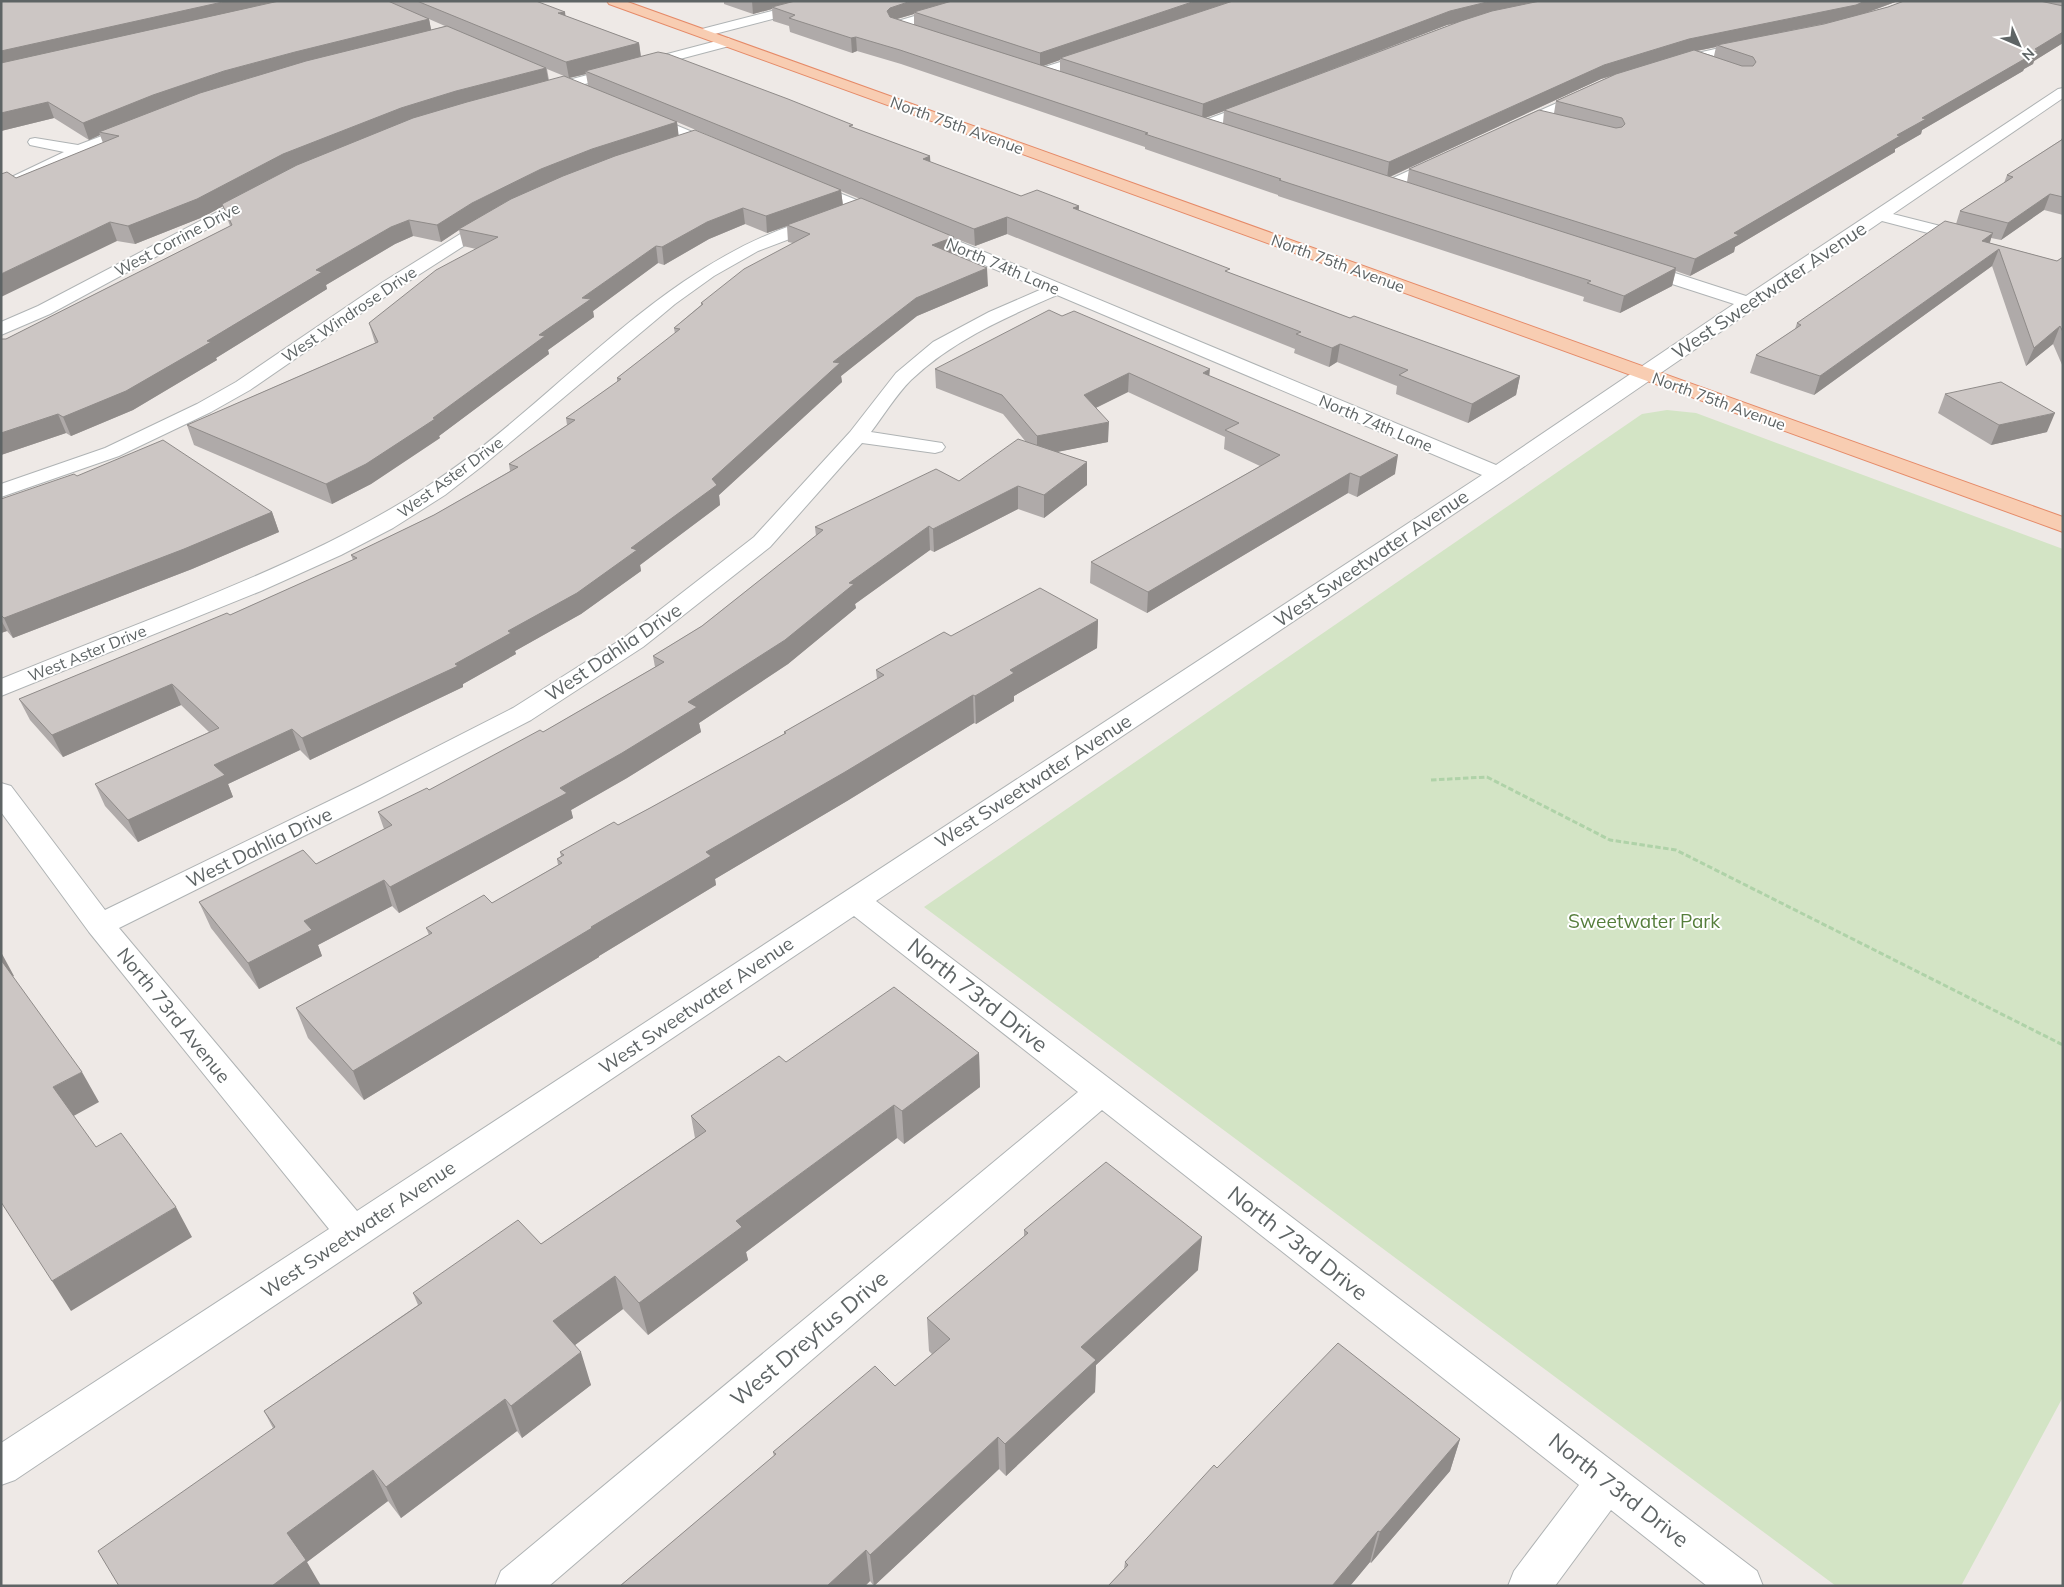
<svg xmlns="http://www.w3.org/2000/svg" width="2064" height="1587" viewBox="0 0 2064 1587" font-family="Mulish,sans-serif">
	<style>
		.green { fill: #d3e4c5 }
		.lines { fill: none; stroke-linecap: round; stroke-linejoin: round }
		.minor-casing { stroke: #afb3b4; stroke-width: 2 }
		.major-casing { stroke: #e58a68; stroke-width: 2 }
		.path { stroke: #afd2a8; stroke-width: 3; stroke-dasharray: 5.5 2.5; stroke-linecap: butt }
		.minor { fill: #fff; fill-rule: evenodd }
		.major { fill: #f8cdb2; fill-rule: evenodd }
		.wall { fill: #afaaa9; fill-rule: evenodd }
		.shaded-wall { fill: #8f8b89 }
		.building { fill: #ccc6c4; stroke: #8f8b89 }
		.labels { text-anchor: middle; stroke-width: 4; stroke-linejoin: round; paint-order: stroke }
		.far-street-label { font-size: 16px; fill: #5e6465; stroke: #fff }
		.street-label { font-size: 19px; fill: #5e6465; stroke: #fff }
		.park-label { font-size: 19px; fill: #567e3c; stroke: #fff }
		.near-street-label { font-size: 22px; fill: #5e6465; stroke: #fff }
	</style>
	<rect width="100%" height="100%" fill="#eee9e6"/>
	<path class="green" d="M1667,410L1696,413L2063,549V1397L1961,1586H1836L924,907L1642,414Z"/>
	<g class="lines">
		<g class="minor-casing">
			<path id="minor" d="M811,1H832L830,4L703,37L697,33L698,30Z
				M965,1H985L983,4L899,29L895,30L889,26L891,23Z
				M728,38L735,42L733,45L543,95L536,91L538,88Z
				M1751,41L1758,45L1756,48L1671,67L1664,63L1666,60Z
				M1095,51L1100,52L1102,55L1100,58L1040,77L1033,73L1035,70Z
				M2063,88V98L1893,214L1976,235L1978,239L1976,243L1970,244L1882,221L1506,479L876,901L1757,1571L1763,1586H1707L1611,1510L1555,1586H1508L1514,1571L1579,1485L1102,1110L549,1586H495L501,1571L1078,1092L854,916L15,1480L1,1485V1443L329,1229L89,932L1,812V783L11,786L105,910L360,786L513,708L625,637L754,537L850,432L896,373L933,342L989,312L1042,289L915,236L913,232L915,228H927L1496,465L1734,304L1632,271L1629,267L1632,263L1638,262L1644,263L1746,296L2058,89ZM1057,295L1482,475L357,1211L119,928L380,798L531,720L643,647L770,547L862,443L935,453L942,451L945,447L942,443L871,432C884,415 896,395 911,380C953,340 1005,318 1057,295Z
				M1589,89L1594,90L1596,93L1594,96L1519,130H1509L1507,127L1509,124Z
				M1259,100L1264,101L1266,104L1264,107L1207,129H1197L1195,126L1197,123Z
				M644,112L724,145L727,148L724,151H714L639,119L637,116L639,113Z
				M136,123L141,124L143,127L141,130L84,153L1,193V182L64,152L30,145L28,142L30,139L35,138L78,145Z
				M1441,156L1446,158L1449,161L1446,164L1394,189H1382L1380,186L1382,183Z
				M807,180L889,213L891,216L889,219H877L801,188L799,185L801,182Z
				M257,191L263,193L265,196L263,199L50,314L1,335V322L38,306Z
				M492,216L498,218L500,221L498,224L395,290L250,390L211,412L119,456L1,497V484L105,448L197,404L236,382L383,282L486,218Z
				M823,216L829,218L831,221L829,224L758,251L714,276L675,304L481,467L445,495L393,528L341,555L261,591L1,696V679C60,655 120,631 179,608C265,573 350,537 428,486C560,400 664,256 823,216Z"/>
		</g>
		<g class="major-casing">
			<path id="major" d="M607,1H625L2063,517V532L609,4Z"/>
		</g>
		<path class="path" d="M1431,780L1487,777L1610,840L1676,850L2063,1045"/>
		<use href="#minor" class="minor"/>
		<use href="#major" class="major"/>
	</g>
	<path class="wall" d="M1,1H536L566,16L639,43L641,56L853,128L930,156V162L1021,196L1079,206L1078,210L1230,273L1350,318L1520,376L1516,395L1468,423L1396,394L1397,386L1337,362L1329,367L1294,353L1295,349L1007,234L975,246L954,238V254L988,286L917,316L841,376L842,382L719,495L720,505L640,565L641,571L581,614L515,651L516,654L463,684V687L310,760L300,750L228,784L233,797L138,842L105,806L95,784L209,732L181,705L63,757L30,720L19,699L230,615L353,560L351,555L434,515L510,471L509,464L567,425L566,418L617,382V378L675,334L674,328L701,305V303L793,243L788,242L787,226L767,233L745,224L709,239L664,265L658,263L593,311L594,317L548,350L549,354L439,436L440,438L371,484L332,504L194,445L187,425L375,343L369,323L476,249L463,246L459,230L441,242L413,236L395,244L326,285L327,289L216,358L217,360L133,410L71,436L66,433L1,455V339H6L230,226L223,206L203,217L135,244L117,241L16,178L103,143L100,135L89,140L54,118L1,131ZM429,19L445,26L431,30ZM547,69L569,78L586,74L588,85L549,80ZM677,122L757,156L678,136ZM841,191L860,199L843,205Z
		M724,1H1898L1866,13L1888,7L1904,1H2063V43L2034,61L2033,64L2024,69L2023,71L1922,130L1921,134L1895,149V152L1735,247L1734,252L1690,276L1676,271L1672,286L1620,313L1583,301L1584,297L1278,196V195L1145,149V147L901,64L857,51L852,53L790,32L789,26L773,21L772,9L753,14L724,4ZM914,14V25L897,19ZM1453,24L1364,57L1447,25ZM1716,47L1714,56L1697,51ZM1060,60V71L1043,66ZM1611,76L1556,101L1554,113L1409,169L1407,182L1390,177L1601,79ZM1224,111L1223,123L1205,118Z
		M2063,136V215L2044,210L2001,240L1991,238L1990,243L2057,261L2063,257V367L2053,344L2026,366L1992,266L1814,395L1750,373L1756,355L1795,329L1797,323L1956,224L1960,211L2004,183L2007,175L2061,140Z
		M1062,316L1209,376L1395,474L1357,497L1348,493L1147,613L1090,583L1091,562L1260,466L1224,449L1225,437L1128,392L1096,408L1108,442L1056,452L1087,462V485L1044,518L1018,509L934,552L930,550L855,604L856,608L788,664L699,723L701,732L627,778L571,810L573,818L399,913L392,906L318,945L322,956L259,989L211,928L199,902L316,864L384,829L378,812L429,790L543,732L655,667L653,656L702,626L816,536L815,527L959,481L1026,442L1003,414L936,388L935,369Z
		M1945,394L2047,432L1991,445L1938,413Z
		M77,476L272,512L279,532L192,569L13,638L7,631L1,633V499Z
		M1098,620L1097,648L1014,696V701L976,724L974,723L847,801L715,879L716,885L599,956V957L364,1100L308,1038L296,1008L429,935L426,928L492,903L558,865L557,859L561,856L560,852L618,825L650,808L784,734V732L877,679L876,670L951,636Z
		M979,1053L980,1087L904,1144L897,1138L746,1252L748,1260L648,1335L623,1309L575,1345L591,1385L522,1438L517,1431L401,1518L388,1501L307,1562L119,1586L273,1428L264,1411L418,1305L413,1293L541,1244L695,1138L691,1116L786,1062Z
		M1024,1230L1198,1270L1096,1365L1095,1392L1006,1476L999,1469L874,1586L870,1581L865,1586H620L774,1456L773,1452L895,1386L932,1354L929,1351L927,1318L1024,1237Z
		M1460,1439L1450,1471L1371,1563L1370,1562L1350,1586H1108L1124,1569L1125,1562L1217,1468Z"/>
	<path class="shaded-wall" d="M227,1H296L1,68V51Z
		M752,1H802L772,7V9L753,14Z
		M911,1H958L914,12V14L890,21L887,11L890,8Z
		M1195,1H1234L1060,58V60L1040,67V53Z
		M1491,1H1563L1531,4L1447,25L1225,110H1224V111L1202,119L1203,104L1450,11Z
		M1865,1H1898L1852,18L1717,45L1716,47L1686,53L1601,79L1387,178L1389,162L1604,65L1689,39Z
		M565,12L567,27L558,13Z
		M429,19L432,34L99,132L100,135L89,140L83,123L153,95L224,71L295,52Z
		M2063,32V43L2034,61L2033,64L2024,69L2023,71L1922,130L1921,134L1895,149V152L1735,247L1734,252L1690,276L1695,259L1734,233L1897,135L1922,118L2026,56L2035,49Z
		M856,37L857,51L852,53L851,38Z
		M639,43L641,59L585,71L586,74L569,78L566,62Z
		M546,68L549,84L288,171L203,217L135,244L128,226L283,154L401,108L456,91Z
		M48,102L54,118L1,131V113Z
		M677,122L679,138L459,229V230L441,242L437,225L472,203L541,169L592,149Z
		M930,156L931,172L923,159Z
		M841,190L843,207L787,225V226L767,233L766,216Z
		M2050,194L2044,210L2001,240L2008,223Z
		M1079,206L1078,222L1073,208Z
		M743,208L745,224L709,239L664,265L662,247L707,222Z
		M1007,217V234L975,246L974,229Z
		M409,220L413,236L395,244L326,285L327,289L216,358L217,360L133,410L71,436L63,417L207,341L316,270L391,227Z
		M110,222L117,241L1,297V274Z
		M1993,233L1987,250L1982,241Z
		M954,237V254L932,245Z
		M656,246L658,263L593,311L594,317L548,350L549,354L439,436L440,438L371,484L332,504L326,484L433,418L539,335L582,298Z
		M1999,249L1992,266L1814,395L1820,376Z
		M987,268L988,286L917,316L841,376L842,382L719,495L720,505L640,565L641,571L581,614L515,651L516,654L463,684V687L310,760L302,738L455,664L508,631L631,548L712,479L833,362L916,298Z
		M1676,268L1672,286L1620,313L1624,296Z
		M2060,326L2053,344L2026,366L2034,348Z
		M1340,344L1337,362L1329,367L1332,348Z
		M1210,369L1208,388L1203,373Z
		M1129,373L1128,392L1083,414L1084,395Z
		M1520,376L1516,395L1468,423L1472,404Z
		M2055,413L2047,432L1991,445L1999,425Z
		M58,414L66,433L1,455V433Z
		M1109,422L1108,442L1037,456V436Z
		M1398,455L1395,474L1357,497L1360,477Z
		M1087,462V485L1044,518V495Z
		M1350,473L1348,493L1147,613L1148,592Z
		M1018,486V509L934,552L933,529Z
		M272,512L279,532L192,569L13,638L4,618Z
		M929,526L930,550L855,604L856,608L788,664L699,723L701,732L627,778L571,810L573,818L399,913L390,887L560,788L688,702L849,583Z
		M1,620L7,631L1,633Z
		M1098,620L1097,648L1014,696V701L976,724L975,696L1010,670Z
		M172,684L181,705L63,757L52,735Z
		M973,695L974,723L847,801L715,879L716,885L599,956V957L364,1100L353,1071L591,927L706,852Z
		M292,729L300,750L228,784L233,797L138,842L128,820L214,765Z
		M384,880L392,906L318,945L322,956L259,989L248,963L304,921Z
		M1,952L14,976L9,978L1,963Z
		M979,1053L980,1087L904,1144L902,1111Z
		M82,1072L99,1102L70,1118L53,1087Z
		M894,1105L897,1138L746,1252L748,1260L648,1335L639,1303L736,1221Z
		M176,1207L192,1237L71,1311L52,1281Z
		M1202,1237L1198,1270L1096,1365L1095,1392L1006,1476L1005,1444L1081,1347Z
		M615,1276L623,1309L563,1354L553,1321Z
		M581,1352L591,1385L522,1438L511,1406Z
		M505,1399L517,1431L401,1518L386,1487Z
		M998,1437L999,1469L874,1586L870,1555Z
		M1460,1439L1450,1471L1371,1563L1380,1532Z
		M373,1470L388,1501L307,1562L321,1586H272L287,1533Z
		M1378,1531L1370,1562L1350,1586H1332Z
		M866,1550L870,1581L865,1586H827Z"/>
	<path class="building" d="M1,1H227L1,51Z
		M279,1H388L429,19L295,52L224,71L153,95L83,123L48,102L1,113V63Z
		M417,1H536L565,12L558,13L639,43L566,62Z
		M795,1H911L890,8L887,11L890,17L1676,268L1624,296L1587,283L1591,281L1279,180L1281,179L1145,134L1148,133L900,50L856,37L851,38L789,18L795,15L772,7Z
		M952,1H1195L1040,53L914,12Z
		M1233,1H1491L1450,11L1203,104L1060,58Z
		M1540,1H1865L1856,5L1689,39L1604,65L1389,162L1224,110L1461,21L1492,11Z
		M1904,1H2040L2063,6V32L2035,49L2038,50L2026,56L2028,57L1922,118L1926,119L1897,135L1900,136L1734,233L1739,235L1695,259L1409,169L1539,110L1616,128L1622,127L1625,124L1622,118L1556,101L1616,74L1694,50L1742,66H1753L1756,62L1753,57L1717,45L1824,24L1888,7Z
		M447,26L546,68L456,91L401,108L283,154L197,199L128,226L110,222L1,274V174L7,172L16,178L119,136L99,132L200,93L306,61Z
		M658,52L668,54L788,99L853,125L849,126L930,156L923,159L1021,196L1037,190L1079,206L1073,208L1230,269L1225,271L1350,318L1354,316L1520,376L1472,404L1399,375L1408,370L1340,344L1332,348L1296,334L1301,332L1007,217L974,229L585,71Z
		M564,76L677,122L592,149L541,169L472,203L437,225L409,220L391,227L316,270L322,272L207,341L211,342L126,391L63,417L58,414L1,433V339H6L232,225L222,204L297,165L413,118L467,102Z
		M695,130L841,190L766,216L743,208L707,222L662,247L656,246L582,298L591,299L539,335L545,336L433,418L435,419L366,464L326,484L187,425L378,342L369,323L436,270L498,237L459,229L511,199L563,176L615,156Z
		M2063,139V197L2050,194L2008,223L1960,211L2013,177L2007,175Z
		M861,198L954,237L932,245L987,268L916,298L833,362L840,363L712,479L717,485L631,548L637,550L577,593L508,631L511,633L455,664L458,666L302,738L292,729L214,765L225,775L128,820L95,784L219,728L172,684L52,735L19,699L227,613L230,615L357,558L351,555L434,515L518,467L509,464L575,420L566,418L621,379L617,378L680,329L674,328L703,304L701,303L744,269L810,234L787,225Z
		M1945,221L1993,233L1982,241L2057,261L2063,257V332L2060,326L2034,348L1999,249L1820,376L1756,355L1801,325L1797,323Z
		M1049,310L1062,316L1074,311L1210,369L1203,373L1398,455L1360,477L1350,473L1148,592L1091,562L1280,455L1225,430L1239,423L1129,373L1084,395L1109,422L1037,436L1002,395L935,369Z
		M2001,382L2055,413L1999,425L1945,394Z
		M1018,439L1087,462L1044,495L1018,486L933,529L929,526L849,583L854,584L785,640L688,702L697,707L622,753L560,788L567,793L390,887L384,880L304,921L312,930L248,963L199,902L303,850L316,864L392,825L378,812L427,788L429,790L540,730L543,732L664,662L653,656L702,626L823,530L815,527L936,469L959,481Z
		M163,440L272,512L184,549L4,618L1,615V499L74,474L77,476Z
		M1040,588L1098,620L1010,670L1014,673L975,696L973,695L845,772L706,852L711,856L591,927L592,928L353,1071L296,1008L432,933L426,928L484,895L492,903L562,863L557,859L564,855L560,852L614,822L618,825L650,808L786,733L784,732L884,675L876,670L944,632L951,636Z
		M1,960L82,1072L53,1087L96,1147L121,1133L176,1207L52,1281L1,1202Z
		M894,987L979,1053L902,1111L894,1105L736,1221L742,1227L639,1303L615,1276L553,1321L581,1352L511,1406L505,1399L386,1487L373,1470L287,1533L306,1560L272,1586H119L98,1551L275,1427L264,1411L422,1303L413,1293L518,1220L541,1244L706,1131L691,1116L779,1056L786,1062Z
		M1106,1162L1202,1237L1081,1347L1096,1360L1005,1444L998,1437L870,1555L866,1550L827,1586H620L776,1454L773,1452L875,1366L895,1386L950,1339L927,1318L1028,1233L1024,1230Z
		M1338,1343L1460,1439L1380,1532L1378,1531L1332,1586H1108L1128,1565L1125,1562L1214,1465L1217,1468Z"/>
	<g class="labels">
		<g class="far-street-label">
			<text transform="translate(957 125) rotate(20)" y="6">North 75th Avenue</text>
			<text transform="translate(177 239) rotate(-28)" y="6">West Corrine Drive</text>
			<text transform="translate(1338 263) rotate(20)" y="6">North 75th Avenue</text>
			<text transform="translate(1003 266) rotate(23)" y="6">North 74th Lane</text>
			<text transform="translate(349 314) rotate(-34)" y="6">West Windrose Drive</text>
			<text transform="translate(1719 401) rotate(20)" y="6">North 75th Avenue</text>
			<text transform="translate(1376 423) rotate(23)" y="6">North 74th Lane</text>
			<text transform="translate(450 477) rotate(-36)" y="6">West Aster Drive</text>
			<text transform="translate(87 653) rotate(-22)" y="6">West Aster Drive</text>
		</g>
		<g class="street-label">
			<text transform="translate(1769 290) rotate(-34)" y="7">West Sweetwater Avenue</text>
			<text transform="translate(1371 558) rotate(-34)" y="7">West Sweetwater Avenue</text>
			<text transform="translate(613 652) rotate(-34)" y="7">West Dahlia Drive</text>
			<text transform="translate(1033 781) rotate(-33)" y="7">West Sweetwater Avenue</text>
			<text transform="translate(259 847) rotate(-26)" y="7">West Dahlia Drive</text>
			<text transform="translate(696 1005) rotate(-34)" y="7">West Sweetwater Avenue</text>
			<text transform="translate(174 1015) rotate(51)" y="7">North 73rd Avenue</text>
			<text transform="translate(358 1229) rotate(-34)" y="7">West Sweetwater Avenue</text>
		</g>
		<g class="park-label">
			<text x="1644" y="928">Sweetwater Park</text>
		</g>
		<g class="near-street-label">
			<text transform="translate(978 995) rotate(38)" y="8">North 73rd Drive</text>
			<text transform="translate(1298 1243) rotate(38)" y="8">North 73rd Drive</text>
			<text transform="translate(809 1338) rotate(-40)" y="8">West Dreyfus Drive</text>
			<text transform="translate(1619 1490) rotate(38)" y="8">North 73rd Drive</text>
		</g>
	</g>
	<rect width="2064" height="1587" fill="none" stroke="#5e6465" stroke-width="5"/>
	<g transform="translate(2019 45) rotate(135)" stroke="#ffffff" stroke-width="4" paint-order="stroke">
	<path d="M0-4L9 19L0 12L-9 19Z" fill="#5e6465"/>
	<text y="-8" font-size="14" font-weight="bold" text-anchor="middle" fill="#5e6465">N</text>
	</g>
</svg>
